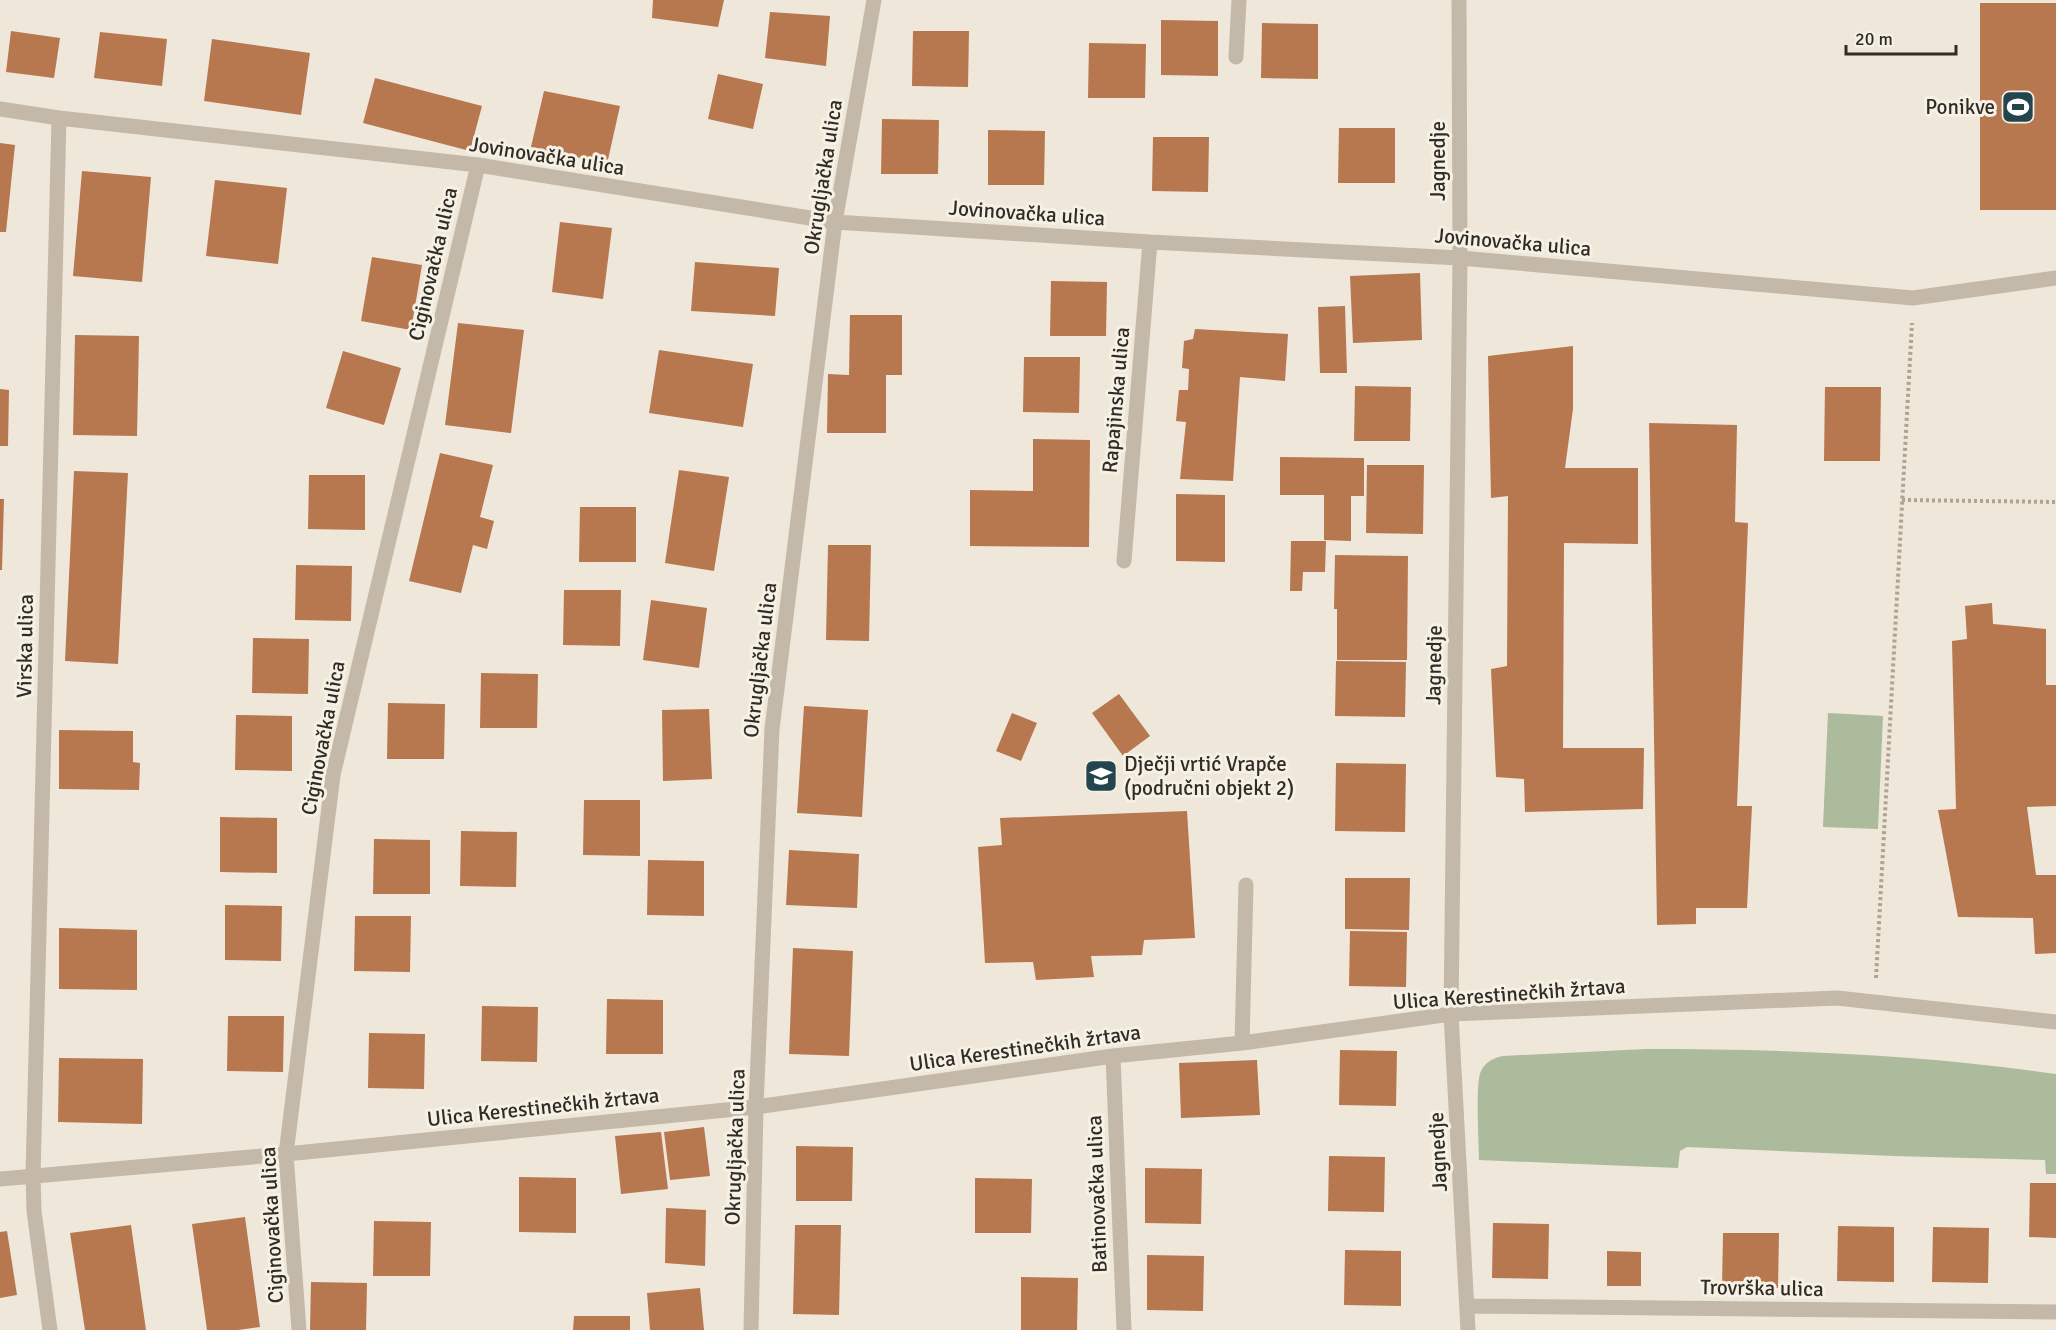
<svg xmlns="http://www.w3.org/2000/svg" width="2056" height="1330" viewBox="0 0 2056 1330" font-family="Signika,sans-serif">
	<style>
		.green { fill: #acbb9c }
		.building { fill: #b7774f }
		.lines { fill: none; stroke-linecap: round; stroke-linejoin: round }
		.path { stroke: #b0a392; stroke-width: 4; stroke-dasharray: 3 3; stroke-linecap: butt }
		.minor { stroke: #c4b9a8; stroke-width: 15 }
		.labels { text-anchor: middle; stroke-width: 6; stroke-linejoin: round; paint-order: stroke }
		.poi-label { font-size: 21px; fill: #322c27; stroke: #f6f1e5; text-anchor: end }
		.street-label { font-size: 21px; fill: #322c27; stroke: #f6f1e5 }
	</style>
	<rect width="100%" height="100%" fill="#eee7da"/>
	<path class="green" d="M1828,713L1883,716L1878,829L1823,827Z
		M1646,1049C1783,1049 1920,1054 2056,1074V1174H2046L2045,1160L1894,1156L1687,1147L1680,1151L1678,1168L1479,1160C1479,1144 1475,1082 1481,1071C1486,1061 1494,1058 1503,1056Z"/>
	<path class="building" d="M653,0H724L718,27L652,18Z
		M1980,3H2056V210H1980Z
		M770,12L830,16L826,66L765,58Z
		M1161,20L1218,21V76L1161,75Z
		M1262,23L1318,24V79L1261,78Z
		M11,31L60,38L54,78L6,72Z
		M913,31H969L968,87L912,86Z
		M100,32L167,39L162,86L94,78Z
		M212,39L310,53L301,115L204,101Z
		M1089,43L1146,44L1145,98H1088Z
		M718,74L763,84L753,129L708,119Z
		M375,78L482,106L470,151L363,123Z
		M544,91L620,106L607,164L531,147Z
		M882,119L939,120L938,174H881Z
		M1339,128H1395V183H1338Z
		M988,130L1045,131L1044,185H988Z
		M1153,137H1209L1208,192L1152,191Z
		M0,143L15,145L6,232H0Z
		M82,171L151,177L142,282L73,276Z
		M215,180L287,188L278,264L206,256Z
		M560,222L612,228L603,299L552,292Z
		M372,257L422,265L411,330L361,321Z
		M695,262L779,268L775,316L691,311Z
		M1420,273L1422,340L1353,343L1350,276Z
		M1051,281L1107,282L1106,336H1050Z
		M1345,306L1347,373H1320L1318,307Z
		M850,315H902V375H886V433H827L828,374L849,375Z
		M458,323L524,330L511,433L445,425Z
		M1195,329L1288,334L1285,381L1240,377L1233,481L1180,479L1186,422L1176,421L1179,390H1188L1189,369L1182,368L1184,341L1193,339Z
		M75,335L139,336L137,436L73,435Z
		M1573,346V409L1565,468H1638V544L1564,543L1563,748H1644L1643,809L1525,812L1524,779L1496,777L1491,669L1507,666L1508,496L1491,498L1488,356Z
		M659,350L753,364L743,427L649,413Z
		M343,351L401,368L384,425L326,408Z
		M1024,357H1080L1079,413L1023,412Z
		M1355,386L1411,387L1410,441H1354Z
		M1825,387H1881L1880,461H1824Z
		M0,389L9,390L8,446H0Z
		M1649,423L1737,425L1735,522L1748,523L1737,806H1752L1747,908H1696V924L1657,925Z
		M1033,439L1090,440L1089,547L970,546V490L1033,491Z
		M440,453L493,465L480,517L494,521L487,549L473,545L461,593L409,581Z
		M1280,457L1364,458V496H1351V541L1324,540V495H1280Z
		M1367,465H1424L1423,534L1366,533Z
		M679,470L729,477L714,571L665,563Z
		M74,471L128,473L118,664L65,661Z
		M309,475H365V530L308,529Z
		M1176,494L1225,495V562L1176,561Z
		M0,499H4L2,570H0Z
		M580,507H636V562H579Z
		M1291,541H1326L1325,572H1303L1302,591H1290Z
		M828,545H871L869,641L826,640Z
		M1335,555L1408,556L1407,660H1337V609H1334Z
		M296,565L352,566L351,621L295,620Z
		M564,590H621L620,646L563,645Z
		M651,600L707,608L699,668L643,660Z
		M1992,603L1993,624L2046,629V685H2056V806L2027,807L2036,875H2056V953L2035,954L2033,918L1958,917L1938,810L1956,809L1952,641L1967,639L1965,606Z
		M253,638L309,639L308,694L252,693Z
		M1336,661L1406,662L1405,717L1335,716Z
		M481,673L538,674L537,728H480Z
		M1119,694L1150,736L1123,756L1092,713Z
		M388,703L445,704L444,759H387Z
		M804,706L868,710L862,817L797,813Z
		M709,709L712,779L663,781L662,710Z
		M1012,713L1037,723L1021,761L996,751Z
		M236,715L292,716V771L235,770Z
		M59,730L133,731V762L140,763L139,790L59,789Z
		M1336,763L1406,764L1405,832L1335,831Z
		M584,800H640V856L583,855Z
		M1187,811L1195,938L1144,940L1142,955L1091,956L1094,977L1036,980L1033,962L985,963L978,847L1002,845L1000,818Z
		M220,817L277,818V873L220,872Z
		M461,831L517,832L516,887L460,886Z
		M374,839L430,840V894H373Z
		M789,850L859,854L857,908L786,905Z
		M648,860L704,861V916L647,915Z
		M1345,878H1410L1409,930L1345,929Z
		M225,905L282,906L281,961L225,960Z
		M355,916H411L410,972L354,971Z
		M59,928L137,930V990L59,989Z
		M1350,931L1407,932L1406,987L1349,986Z
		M793,948L853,951L849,1056L789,1054Z
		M607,999L663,1000V1054H606Z
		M482,1006L538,1007L537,1062L481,1061Z
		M228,1016H284L283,1072L227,1071Z
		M369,1033L425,1034L424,1089L368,1088Z
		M1340,1050L1397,1051L1396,1106L1339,1105Z
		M59,1058L143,1059L142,1124L58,1122Z
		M1257,1060L1260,1115L1181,1118L1179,1063Z
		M704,1127L710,1176L670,1180L664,1132Z
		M661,1132L668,1189L621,1194L615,1136Z
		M796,1146L853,1147L852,1201H796Z
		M1329,1156L1385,1157L1384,1212L1328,1211Z
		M1145,1168L1202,1169L1201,1224L1145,1223Z
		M519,1177L576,1178V1233L519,1232Z
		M975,1178L1032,1179L1031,1233H975Z
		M2030,1183H2056V1238L2029,1237Z
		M666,1208L706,1210L705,1266L665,1263Z
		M245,1217L260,1327L238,1330H207L192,1224Z
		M374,1221L431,1222L430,1276H373Z
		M1493,1223L1549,1224L1548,1279L1492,1278Z
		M131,1225L146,1330H85L70,1233Z
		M795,1225H841L839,1315L793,1314Z
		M1838,1226L1894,1227V1282L1837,1281Z
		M1933,1227L1989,1228L1988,1283L1932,1282Z
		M7,1231L17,1295L0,1298V1232Z
		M1723,1233H1779L1778,1288L1722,1287Z
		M1345,1250L1401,1251V1306L1344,1305Z
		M1607,1251L1641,1252V1286H1607Z
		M1147,1255L1204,1256L1203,1311L1147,1310Z
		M1021,1277L1078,1278L1077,1330H1021Z
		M311,1282L367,1283L366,1330H310Z
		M700,1288L704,1330H650L647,1293Z
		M574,1316H630V1330H573Z"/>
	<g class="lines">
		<path class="path" d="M1902,500L2056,502
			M1876,978L1912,323"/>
		<path class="minor" d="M1459,0L1460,258L1451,1014L1468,1330
			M1236,57L1239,0
			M0,109L59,118L478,165L835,222L1150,242L1460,258L1913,298L2056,278
			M1124,561L1150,242
			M1242,1043L1246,885
			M1113,1056L1124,1330
			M0,1179L286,1154L756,1107L1113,1056L1242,1043L1451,1014L1837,998L2056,1022
			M1469,1306L2056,1312
			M50,1330L34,1211L33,1176L59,118
			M299,1330L286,1154L333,775L478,165
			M751,1330L756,1107L772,729L835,222L874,0"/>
	</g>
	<defs>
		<g id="stadium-square" transform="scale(1.725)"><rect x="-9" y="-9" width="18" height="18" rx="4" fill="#22454e" stroke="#f6f1e5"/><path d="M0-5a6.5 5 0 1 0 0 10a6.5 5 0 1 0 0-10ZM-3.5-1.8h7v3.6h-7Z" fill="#fff"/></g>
		<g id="school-square" transform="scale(1.725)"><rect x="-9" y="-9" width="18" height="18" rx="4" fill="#22454e" stroke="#f6f1e5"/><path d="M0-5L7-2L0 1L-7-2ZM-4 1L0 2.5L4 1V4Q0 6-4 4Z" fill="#fff"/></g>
	</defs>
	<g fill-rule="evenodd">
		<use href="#stadium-square" x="2018" y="107"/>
		<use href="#school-square" x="1101" y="776"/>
	</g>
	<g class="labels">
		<g class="poi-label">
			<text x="1995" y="114">Ponikve</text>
			<text x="1124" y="771" text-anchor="start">Dječji vrtić Vrapče<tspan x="1124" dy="24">(područni objekt 2)</tspan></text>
		</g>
		<g class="street-label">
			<text transform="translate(547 156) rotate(9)" y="7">Jovinovačka ulica</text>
			<text transform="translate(1438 161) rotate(-90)" y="7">Jagnedje</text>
			<text transform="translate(823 177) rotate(-81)" y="7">Okrugljačka ulica</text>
			<text transform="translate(1027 213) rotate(4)" y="7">Jovinovačka ulica</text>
			<text transform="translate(1513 242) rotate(5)" y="7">Jovinovačka ulica</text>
			<text transform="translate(433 264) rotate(-77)" y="7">Ciginovačka ulica</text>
			<text transform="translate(1116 400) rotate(-85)" y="7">Rapajinska ulica</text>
			<text transform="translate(25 646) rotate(-89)" y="7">Virska ulica</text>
			<text transform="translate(760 660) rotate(-83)" y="7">Okrugljačka ulica</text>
			<text transform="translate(1434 665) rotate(-89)" y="7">Jagnedje</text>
			<text transform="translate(323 738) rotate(-79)" y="7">Ciginovačka ulica</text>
			<text transform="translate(1509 994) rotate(-4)" y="7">Ulica Kerestinečkih žrtava</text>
			<text transform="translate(1025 1048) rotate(-8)" y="7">Ulica Kerestinečkih žrtava</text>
			<text transform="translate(543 1107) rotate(-6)" y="7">Ulica Kerestinečkih žrtava</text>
			<text transform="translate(735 1147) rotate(-88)" y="7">Okrugljačka ulica</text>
			<text transform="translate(1438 1152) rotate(-93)" y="7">Jagnedje</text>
			<text transform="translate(1097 1194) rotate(-92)" y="7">Batinovačka ulica</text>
			<text transform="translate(272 1225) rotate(-93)" y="7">Ciginovačka ulica</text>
			<text transform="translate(1762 1288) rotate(1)" y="7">Trovrška ulica</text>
		</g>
	</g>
	<path d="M1846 45v9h110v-9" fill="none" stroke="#322c27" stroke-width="3"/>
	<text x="1855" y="45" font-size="18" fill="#322c27" stroke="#f6f1e5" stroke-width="4.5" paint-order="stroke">20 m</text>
</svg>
